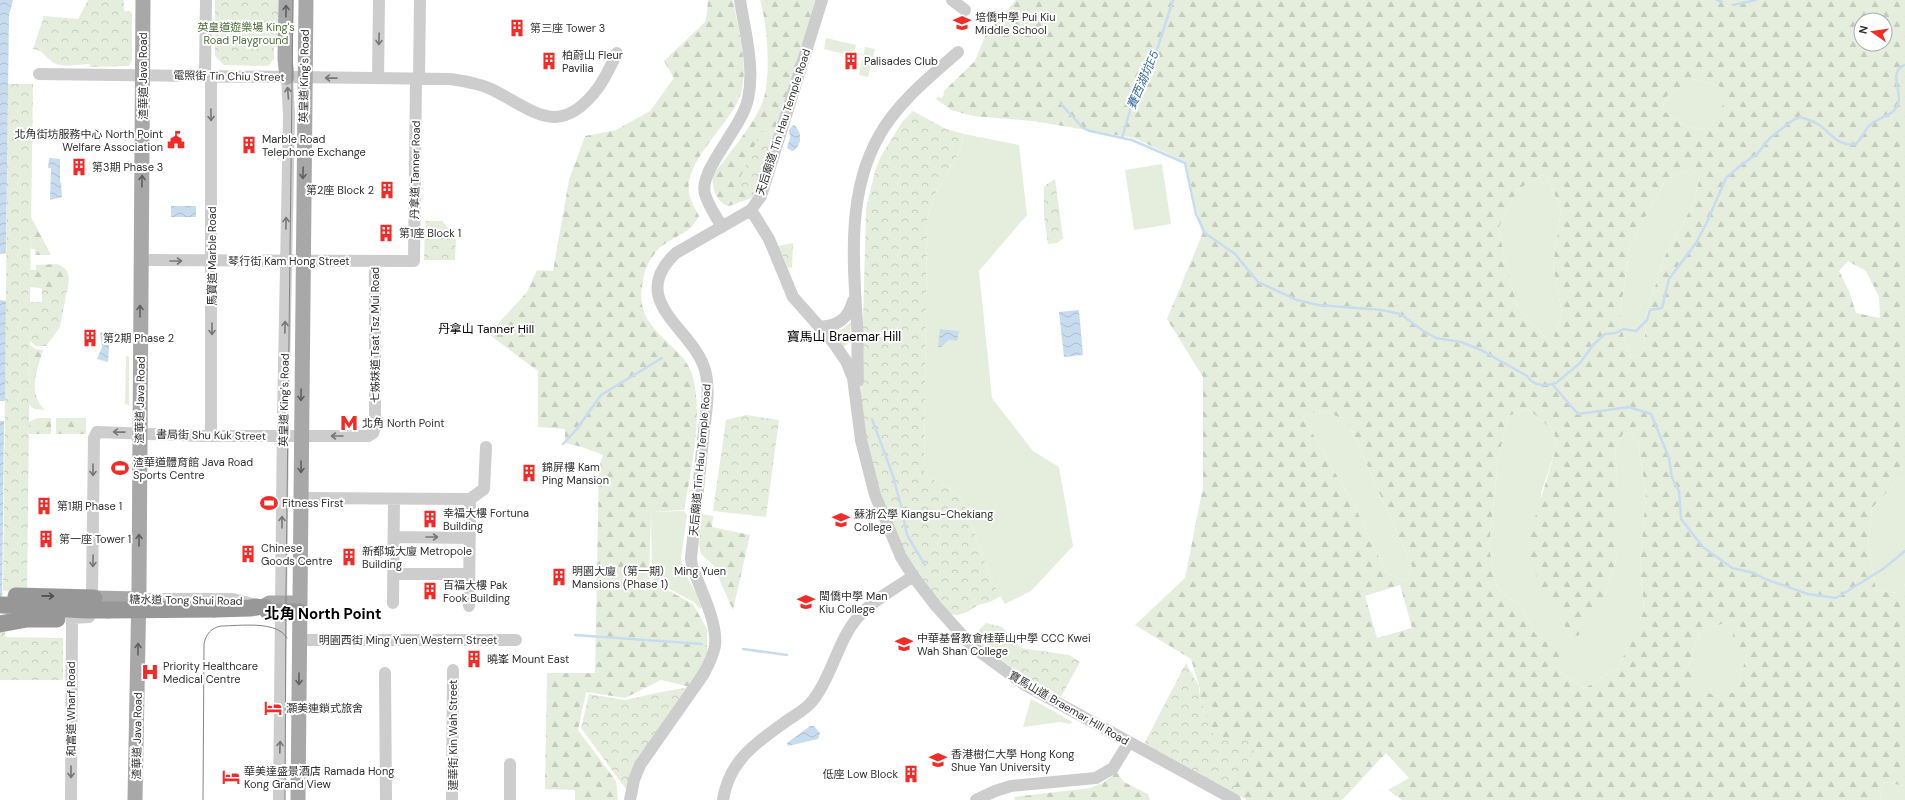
<svg xmlns="http://www.w3.org/2000/svg" width="1905" height="800" viewBox="0 0 1905 800" font-family="'DM Sans','Noto Sans TC',sans-serif">
	<style>
		.green { fill: #e5eedd }
		.forest { fill: url(#forest-firs); fill-rule: evenodd }
		.park { fill: url(#park-crowns) }
		.water { fill: url(#water-waves) }
		.lines { fill: none; stroke-linecap: round; stroke-linejoin: round }
		.stream { stroke: #c8dcef; stroke-width: 2.5 }
		.minor { stroke: #cdcdcd; stroke-width: 12 }
		.major { stroke: #a8a8a8; stroke-width: 15 }
		.highway { stroke: #979797; stroke-width: 17 }
		.tram { stroke: #858585; stroke-width: 1 }
		.highway-bridge { stroke: #979797; stroke-width: 17 }
		.oneway { stroke: #606060 }
		.oneway2 { stroke: #777 }
		.oneway3 { stroke: #4f4f4f }
		.labels { text-anchor: middle; stroke-width: 4; stroke-linejoin: round; paint-order: stroke }
		.poi-label { font-size: 11px; fill: #303030; stroke: #fff; text-anchor: start }
		.park-label { font-size: 11px; fill: #4e7039; stroke: #fff }
		.street-label { font-size: 11px; fill: #303030; stroke: #fff }
		.water-label { font-size: 12px; font-style: italic; fill: #376a99; stroke: #fff }
		.neighbourhood-label { font-size: 12px; fill: #000; stroke: #fff }
		.quarter-label { font-size: 13px; fill: #000; stroke: #fff }
		.district-label { font-size: 15px; font-weight: bold; fill: #000; stroke: #fff }
	</style>
	<defs>
		<pattern id="forest-firs" width="22" height="20" patternUnits="userSpaceOnUse"><rect width="22" height="20" fill="#e5eedd"/><path d="M5 1l3.5 6h-7zM16 11l3.5 6h-7z" fill="#c5ccbe"/></pattern>
		<pattern id="park-crowns" width="20" height="18" patternUnits="userSpaceOnUse"><rect width="20" height="18" fill="#e5eedd"/><path d="M2 6a3 3 0 1 1 6 0M12 15a3 3 0 1 1 6 0" fill="none" stroke="#c5ccbe"/></pattern>
		<pattern id="water-waves" width="16" height="10" patternUnits="userSpaceOnUse"><rect width="16" height="10" fill="#c8dcef"/><path d="M0 5q4-4 8 0t8 0" fill="none" stroke="#acbdcd"/></pattern>
	</defs>
	<rect width="100%" height="100%" fill="#fff"/>
	<path class="green" d="M826,38L856,45L853,56L824,49Z
		M865,47L875,49L868,77L859,75Z
		M1693,79L1719,86L1726,102L1708,129C1684,129 1680,123 1662,109L1667,96Z
		M964,134L1019,145L1027,215L979,271L992,398L1033,451L1059,467L1073,546L1031,591L1005,604L993,584L962,499L951,489L924,475L927,220L935,194L959,153Z
		M1162,164L1171,224L1134,230L1125,170Z
		M1689,169L1700,175L1694,203L1666,254L1648,308L1643,354L1630,357L1619,321L1630,245L1665,181Z
		M1546,173L1561,210L1553,265L1562,313L1551,344L1517,306L1498,229L1518,189Z
		M852,321L848,344L842,348L830,334L840,331Z
		M126,356H129V405L125,404Z
		M1528,409L1554,431L1556,449L1541,493L1545,594L1563,621L1567,634L1604,598L1618,554V490L1615,448L1624,432L1634,434L1639,448L1646,494L1640,562L1644,612L1618,668L1585,688L1559,672L1553,645L1536,635L1520,606L1497,588L1489,547L1498,460L1508,416Z
		M1320,410L1347,420L1412,566L1406,581L1387,574L1355,507L1303,417Z
		M1905,476V584L1899,593L1876,590L1868,546L1872,508L1899,479Z
		M684,511L687,515L681,558L684,572L704,606L699,609L695,603L652,579L651,512Z
		M1735,619L1747,654L1736,693L1716,696L1693,687L1689,664L1700,632Z
		M1031,699L1037,702L1073,722L1069,724L1060,722L1023,727Z
		M1884,782L1905,786V800H1881L1880,794Z"/>
	<path class="forest" d="M708,0H733C738,29 749,64 741,93C732,124 679,164 690,197C692,204 696,210 699,216C689,235 677,234 662,246C656,250 649,261 646,268C644,273 643,280 642,286C634,333 685,343 693,377C703,415 691,472 684,510L651,512L649,580L693,604L707,629V659L690,687L661,680L625,698L586,692L578,730L616,781L618,800H575V790L545,789L547,673H595L599,466L603,455L582,447L565,443V429L538,427V371L479,327H495L527,292L537,270L553,271L569,180L585,136L616,130L650,111L674,78L664,61L705,22L707,13Z
		M760,0H817L757,196L729,206C716,203 711,186 713,175C729,153 749,131 761,106C772,82 768,26 760,0Z
		M1016,0H1905V476L1899,479L1872,508L1868,546L1876,590L1898,593L1905,584V786L1884,782L1880,794L1881,800H1402L1388,790L1409,778L1386,753L1342,800H1247L1213,781L1208,744L1207,718L1199,696L1200,689L1191,659L1135,625L1185,578L1203,487V377L1167,319L1202,235L1186,162L1134,138L1033,121L973,116L951,110L936,99L937,97L943,98L944,91L975,61L986,34ZM1861,20H1885V44H1861ZM1693,79L1719,86L1725,102L1708,129C1684,129 1680,123 1662,109L1667,96ZM1689,169L1700,175L1694,203L1666,254L1648,308L1643,354L1630,357L1619,321L1630,245L1665,181ZM1546,173L1561,210L1553,265L1562,313L1551,344L1517,306L1498,229L1518,189ZM1848,261L1866,271L1879,297L1880,318L1856,313L1849,291L1839,271ZM1528,409L1554,431L1556,449L1525,550L1545,595L1563,621L1567,634L1578,636L1604,598L1618,554V490L1615,448L1624,432L1634,434L1639,448L1646,494L1640,562L1644,611L1618,668L1585,688L1559,672L1563,659L1553,645L1536,635L1520,606L1497,588L1489,547L1498,460L1508,416ZM1320,410L1347,420L1412,566L1406,581L1387,574L1355,507L1303,417ZM1400,585L1412,628L1377,638L1365,596ZM1735,619L1732,642L1747,654L1736,692L1716,696L1694,687L1689,664L1700,632Z
		M31,217L51,255H35V249H31Z
		M56,264C71,268 70,278 67,291L30,287V270H36V265Z
		M30,345L35,349L43,350C37,371 27,392 45,410L34,409L29,404Z
		M37,418H51V434H29V422Z
		M56,418H86V434H56Z
		M702,514L713,516L712,527L750,535L733,610L713,565L701,554L699,544Z
		M1117,772L1124,782L1148,794L1150,800H1015L1014,797L1090,788L1103,783Z"/>
	<path class="park" d="M88,0H124V11H130L132,15V60L129,66L90,67V64C80,64 63,68 54,63C45,58 46,51 33,49L44,16L78,19Z
		M215,0H278V47H274V59L268,66L224,65L215,56Z
		M8,84H33L30,302H42V287L67,291L60,327L46,346H36L30,341L27,592L3,591Z
		M913,111L946,129L964,134L959,153L935,194L927,220L924,475L951,489L962,499L993,584L1001,596L990,602L978,605L967,612L958,615L947,614L906,558L871,474L861,397L866,209L875,171L881,156L902,122Z
		M761,131L777,133L757,196L744,194L739,180Z
		M1055,179L1063,238L1057,243L1048,244L1044,216V186Z
		M425,221H442L456,237L455,260H424Z
		M793,243L792,267L788,268L778,246Z
		M746,415L779,420L766,517L713,511L726,420Z
		M986,623L1002,627L1021,648L1069,655L1080,662L1061,697L1010,666L971,638Z
		M5,627V637L63,638V680H0V629Z
		M1186,663L1199,686V696L1214,736L1259,740L1232,792L1144,744Z
		M690,687L629,793L581,728L589,694L625,700L661,692Z"/>
	<path class="water" d="M0,0H13L9,15L6,253L0,254Z
		M794,125C803,132 802,147 792,151L787,148L790,138L789,130L792,126Z
		M49,158L60,159V182L61,183L62,197L50,200L51,168H48Z
		M171,206H196V217H171Z
		M0,300L6,301L5,401H0Z
		M1079,310L1083,355L1064,357L1059,312Z
		M940,329L959,331L957,341L949,340L941,347H938Z
		M110,330L108,362L97,359L102,347L100,333Z
		M0,421H4L2,611H0Z
		M810,726H814L820,733L818,739L788,746L787,743Z"/>
	<g class="lines">
		<path class="stream" d="M1717,0L1722,2
			M1733,5L1756,0
			M1061,104L1083,128L1090,131L1132,140L1185,163L1196,214L1205,233L1235,254L1258,282L1297,300L1318,305L1382,310L1400,314L1425,332L1436,338L1461,342L1481,350L1527,376C1532,385 1542,386 1552,384L1578,414L1629,407L1651,414L1669,458L1672,478L1679,491L1681,519L1703,547L1732,568L1754,573L1765,579L1808,594L1836,598L1883,569L1905,551
			M1122,138L1131,107L1148,74V68L1154,59L1173,0
			M1552,384L1556,383L1580,363L1593,345L1605,334L1616,333L1623,329L1636,331L1647,320L1650,310L1662,308L1669,279L1696,243L1707,222L1726,178L1741,165L1757,154L1770,138L1793,120L1800,117C1807,119 1815,122 1821,126C1832,135 1839,147 1856,144C1862,138 1865,129 1871,124C1879,117 1894,116 1898,104C1903,92 1887,72 1905,65
			M872,419L893,476L901,506L907,535L925,565
			M563,444L576,430L601,395L662,358
			M575,635L702,644
			M743,649L787,655"/>
		<path class="minor" d="M952,0L965,10
			M39,74L450,79C464,81 478,83 491,89C534,110 559,140 598,88C606,77 611,65 617,53
			M205,76L206,0
			M211,76V436
			M378,78L379,0
			M419,79L420,0
			M751,210L769,239L793,297L833,342L846,361L853,378L861,440L875,495L901,557L913,576L936,606L973,647L1025,685L1235,800
			M722,227C716,216 708,205 705,194C698,171 742,128 748,99C755,67 745,32 740,0
			M141,260L414,261L416,79
			M819,327C838,326 848,319 853,301
			M858,381C857,362 858,342 857,323C853,261 847,192 879,136C897,103 930,77 958,52
			M300,498L470,499
			M470,499L484,489L486,447
			M394,537L470,538
			M394,574H469
			M94,598L92,595L94,438L97,432L203,436H368L373,433L375,427V261
			M139,599H233L253,604
			M393,603L394,499
			M469,606L470,499
			M299,640H516
			M385,673L386,800
			M71,800L72,618L89,617
			M279,800L283,418L289,116L287,77
			M452,800L453,670
			M510,800V764
			M630,800L634,780L640,765L703,675C708,666 713,657 715,646C718,622 700,589 692,566L691,558C695,519 699,480 703,440C705,418 711,392 705,370C694,329 625,301 676,253L751,210L761,196L822,0
			M723,800C729,760 757,742 788,720C797,714 808,708 814,699C833,674 838,639 859,616C874,599 895,589 913,576
			M976,800L995,791L1011,786L1096,778L1113,768L1129,742"/>
		<path class="major" d="M286,0L285,59L287,77
			M94,598L139,599
			M257,607H264L269,603H300
			M135,800L139,587L143,0
			M298,800L306,0"/>
		<path class="highway" d="M16,596L94,598
			M0,605C36,606 72,611 108,610
			M264,607L269,612H300
			M214,609L250,608L257,607
			M0,624L27,619H57"/>
		<path class="tram" d="M203,800L204,644C206,634 211,628 221,626C239,626 277,620 287,638
			M285,800L286,590L293,0"/>
		<path class="highway-bridge" d="M108,610L214,609"/>
	</g>
	<defs><path id="oneway-shaft" d="M-6 0H5M1.5-3L5.5 0L1.5 3" fill="none" stroke-width="1.6" stroke-linecap="round" stroke-linejoin="round"/></defs>
	<g class="oneway">
		<use href="#oneway-shaft" transform="translate(286 11) rotate(-89)"/>
		<use href="#oneway-shaft" transform="translate(303 173) rotate(91)"/>
		<use href="#oneway-shaft" transform="translate(142 181) rotate(-89)"/>
		<use href="#oneway-shaft" transform="translate(140 311) rotate(-90)"/>
		<use href="#oneway-shaft" transform="translate(301 395) rotate(91)"/>
		<use href="#oneway-shaft" transform="translate(301 467) rotate(90)"/>
		<use href="#oneway-shaft" transform="translate(139 540) rotate(-90)"/>
		<use href="#oneway-shaft" transform="translate(138 649) rotate(-89)"/>
		<use href="#oneway-shaft" transform="translate(299 679) rotate(90)"/>
	</g>
	<g class="oneway2">
		<use href="#oneway-shaft" transform="translate(379 39) rotate(91)"/>
		<use href="#oneway-shaft" transform="translate(331 78) rotate(-179)"/>
		<use href="#oneway-shaft" transform="translate(288 93) rotate(-94)"/>
		<use href="#oneway-shaft" transform="translate(211 115) rotate(89)"/>
		<use href="#oneway-shaft" transform="translate(286 223) rotate(-89)"/>
		<use href="#oneway-shaft" transform="translate(176 261)"/>
		<use href="#oneway-shaft" transform="translate(285 327) rotate(-89)"/>
		<use href="#oneway-shaft" transform="translate(212 329) rotate(90)"/>
		<use href="#oneway-shaft" transform="translate(119 432) rotate(-179)"/>
		<use href="#oneway-shaft" transform="translate(337 436) rotate(-180)"/>
		<use href="#oneway-shaft" transform="translate(93 470) rotate(90)"/>
		<use href="#oneway-shaft" transform="translate(282 522) rotate(-90)"/>
		<use href="#oneway-shaft" transform="translate(432 537)"/>
		<use href="#oneway-shaft" transform="translate(93 561) rotate(91)"/>
		<use href="#oneway-shaft" transform="translate(280 747) rotate(-88)"/>
		<use href="#oneway-shaft" transform="translate(71 772) rotate(90)"/>
	</g>
	<use class="oneway3" href="#oneway-shaft" transform="translate(48 596) rotate(1)"/>
	<defs>
		<g id="school-bare" transform="scale(1.38)"><path d="M0-5L7-2L0 1L-7-2ZM-4 1L0 2.5L4 1V4Q0 6-4 4Z" fill="#f32a26" stroke="#fff" stroke-width="2.5" paint-order="stroke"/></g>
		<g id="building-bare" transform="scale(1.38)"><path d="M-4-6H4V6H1V3H-1V6H-4ZM-2.5-4.3h1.7v1.8h-1.7ZM.8-4.3h1.7v1.8H.8ZM-2.5-1h1.7V.8h-1.7ZM.8-1h1.7V.8H.8Z" fill="#f32a26" stroke="#fff" stroke-width="2.5" paint-order="stroke"/></g>
		<g id="civic-bare" transform="scale(1.38)"><path d="M-.6-6.5H3V-4.5H.6V-3L4-1V1h2V6H-6V1h2V-1L-.6-3ZM-1.2 2.5V6h2.4V2.5Z" fill="#f32a26" stroke="#fff" stroke-width="2.5" paint-order="stroke"/></g>
		<g id="metro-bare" transform="scale(1.38)"><path d="M-5.5 5V-5H-3L0 0L3-5H5.5V5H3V-.5L0 4L-3-.5V5Z" fill="#f32a26" stroke="#fff" stroke-width="2.5" paint-order="stroke"/></g>
		<g id="stadium-bare" transform="scale(1.38)"><path d="M0-5a6.5 5 0 1 0 0 10a6.5 5 0 1 0 0-10ZM-3.5-1.8h7v3.6h-7Z" fill="#f32a26" stroke="#fff" stroke-width="2.5" paint-order="stroke"/></g>
		<g id="university-bare" transform="scale(1.38)"><path d="M0-5L7-2L0 1L-7-2ZM-4 1L0 2.5L4 1V4Q0 6-4 4Z" fill="#f32a26" stroke="#fff" stroke-width="2.5" paint-order="stroke"/></g>
		<g id="hospital-bare" transform="scale(1.38)"><path d="M-5-5h3v3.5h4V-5h3V5h-3V1.5h-4V5h-3Z" fill="#f32a26" stroke="#fff" stroke-width="2.5" paint-order="stroke"/></g>
		<g id="hotel-bare" transform="scale(1.38)"><path d="M-6-4.5h1.5V1H6V5H4.5V3h-9V5H-6ZM-4 0a1.8 1.8 0 1 1 3.6 0ZM.5 0V-2.5h3Q6-2.5 6 0Z" fill="#f32a26" stroke="#fff" stroke-width="2.5" paint-order="stroke"/></g>
	</defs>
	<g fill-rule="evenodd">
		<use href="#school-bare" x="962" y="23"/>
		<use href="#building-bare" x="517" y="28"/>
		<use href="#building-bare" x="549" y="61"/>
		<use href="#building-bare" x="851" y="61"/>
		<use href="#civic-bare" x="176" y="140"/>
		<use href="#building-bare" x="249" y="145"/>
		<use href="#building-bare" x="79" y="167"/>
		<use href="#building-bare" x="387" y="190"/>
		<use href="#building-bare" x="386" y="233"/>
		<use href="#building-bare" x="90" y="338"/>
		<use href="#metro-bare" x="349" y="423"/>
		<use href="#stadium-bare" x="120" y="468"/>
		<use href="#building-bare" x="529" y="473"/>
		<use href="#stadium-bare" x="269" y="503"/>
		<use href="#building-bare" x="44" y="506"/>
		<use href="#building-bare" x="430" y="519"/>
		<use href="#school-bare" x="841" y="520"/>
		<use href="#building-bare" x="46" y="539"/>
		<use href="#building-bare" x="248" y="554"/>
		<use href="#building-bare" x="349" y="557"/>
		<use href="#building-bare" x="559" y="577"/>
		<use href="#building-bare" x="430" y="591"/>
		<use href="#school-bare" x="806" y="602"/>
		<use href="#university-bare" x="904" y="644"/>
		<use href="#building-bare" x="474" y="659"/>
		<use href="#hospital-bare" x="150" y="672"/>
		<use href="#hotel-bare" x="273" y="708"/>
		<use href="#university-bare" x="938" y="760"/>
		<use href="#building-bare" x="911" y="774"/>
		<use href="#hotel-bare" x="231" y="777"/>
	</g>
	<g class="labels">
		<g class="poi-label">
			<text x="975" y="21">培僑中學 Pui Kiu<tspan x="975" dy="13">Middle School</tspan></text>
			<text x="530" y="32">第三座 Tower 3</text>
			<text x="562" y="59">柏蔚山 Fleur<tspan x="562" dy="13">Pavilia</tspan></text>
			<text x="864" y="65">Palisades Club</text>
			<text x="163" y="138" text-anchor="end">北角街坊服務中心 North Point<tspan x="163" dy="13">Welfare Association</tspan></text>
			<text x="262" y="143">Marble Road<tspan x="262" dy="13">Telephone Exchange</tspan></text>
			<text x="92" y="171">第3期 Phase 3</text>
			<text x="374" y="194" text-anchor="end">第2座 Block 2</text>
			<text x="399" y="237">第1座 Block 1</text>
			<text x="103" y="342">第2期 Phase 2</text>
			<text x="362" y="427">北角 North Point</text>
			<text x="133" y="466">渣華道體育館 Java Road<tspan x="133" dy="13">Sports Centre</tspan></text>
			<text x="542" y="471">錦屏樓 Kam<tspan x="542" dy="13">Ping Mansion</tspan></text>
			<text x="282" y="507">Fitness First</text>
			<text x="57" y="510">第1期 Phase 1</text>
			<text x="443" y="517">幸福大樓 Fortuna<tspan x="443" dy="13">Building</tspan></text>
			<text x="854" y="518">蘇浙公學 Kiangsu-Chekiang<tspan x="854" dy="13">College</tspan></text>
			<text x="59" y="543">第一座 Tower 1</text>
			<text x="261" y="552">Chinese<tspan x="261" dy="13">Goods Centre</tspan></text>
			<text x="362" y="555">新都城大廈 Metropole<tspan x="362" dy="13">Building</tspan></text>
			<text x="572" y="575">明園大廈（第一期） Ming Yuen<tspan x="572" dy="13">Mansions (Phase 1)</tspan></text>
			<text x="443" y="589">百福大樓 Pak<tspan x="443" dy="13">Fook Building</tspan></text>
			<text x="819" y="600">閩僑中學 Man<tspan x="819" dy="13">Kiu College</tspan></text>
			<text x="917" y="642">中華基督教會桂華山中學 CCC Kwei<tspan x="917" dy="13">Wah Shan College</tspan></text>
			<text x="487" y="663">曉峯 Mount East</text>
			<text x="163" y="670">Priority Healthcare<tspan x="163" dy="13">Medical Centre</tspan></text>
			<text x="286" y="712">灝美連鎖式旅舍</text>
			<text x="951" y="758">香港樹仁大學 Hong Kong<tspan x="951" dy="13">Shue Yan University</tspan></text>
			<text x="244" y="775">華美達盛景酒店 Ramada Hong<tspan x="244" dy="13">Kong Grand View</tspan></text>
			<text x="898" y="778" text-anchor="end">低座 Low Block</text>
		</g>
		<g class="park-label">
			<text x="246" y="31">英皇道遊樂場 King's<tspan x="246" dy="13">Road Playground</tspan></text>
		</g>
		<g class="street-label">
			<text transform="translate(143 76) rotate(-90)" y="4">渣華道 Java Road</text>
			<text transform="translate(229 76) rotate(1)" y="4">電照街 Tin Chiu Street</text>
			<text transform="translate(304 76) rotate(-89)" y="4">英皇道 King's Road</text>
			<text transform="translate(783 122) rotate(-72)" y="4">天后廟道 Tin Hau Temple Road</text>
			<text transform="translate(415 170) rotate(-89)" y="4">丹拿道 Tanner Road</text>
			<text transform="translate(212 256) rotate(-90)" y="4">馬寶道 Marble Road</text>
			<text x="289" y="265">琴行街 Kam Hong Street</text>
			<text transform="translate(375 335) rotate(-90)" y="4">七姊妹道 Tsat Tsz Mui Road</text>
			<text transform="translate(140 400) rotate(-89)" y="4">渣華道 Java Road</text>
			<text transform="translate(284 400) rotate(-89)" y="4">英皇道 King's Road</text>
			<text transform="translate(211 435) rotate(1)" y="4">書局街 Shu Kuk Street</text>
			<text transform="translate(700 460) rotate(-85)" y="4">天后廟道 Tin Hau Temple Road</text>
			<text transform="translate(186 600) rotate(1)" y="4">糖水道 Tong Shui Road</text>
			<text x="408" y="644">明園西街 Ming Yuen Western Street</text>
			<text transform="translate(1069 708) rotate(30)" y="4">寶馬山道 Braemar Hill Road</text>
			<text transform="translate(71 709) rotate(-90)" y="4">和富道 Wharf Road</text>
			<text transform="translate(453 735) rotate(-90)" y="4">建華街 Kin Wah Street</text>
			<text transform="translate(137 736) rotate(-89)" y="4">渣華道 Java Road</text>
		</g>
		<g class="water-label">
			<text transform="translate(1143 80) rotate(-67)" y="4">賽西湖坑E5</text>
		</g>
		<g class="neighbourhood-label">
			<text x="486" y="333">丹拿山 Tanner Hill</text>
		</g>
		<g class="quarter-label">
			<text x="844" y="341">寶馬山 Braemar Hill</text>
		</g>
		<g class="district-label">
			<text x="323" y="619">北角 North Point</text>
		</g>
	</g>
	<g transform="translate(1873 32) rotate(283)"><circle r="19" fill="#ffffff" stroke="#acacac"/>
	<path d="M0-3L7 15L0 10L-7 15Z" fill="#f32a26"/>
	<text y="-6" font-size="11" font-weight="bold" text-anchor="middle" fill="#303030">N</text>
	</g>
</svg>
